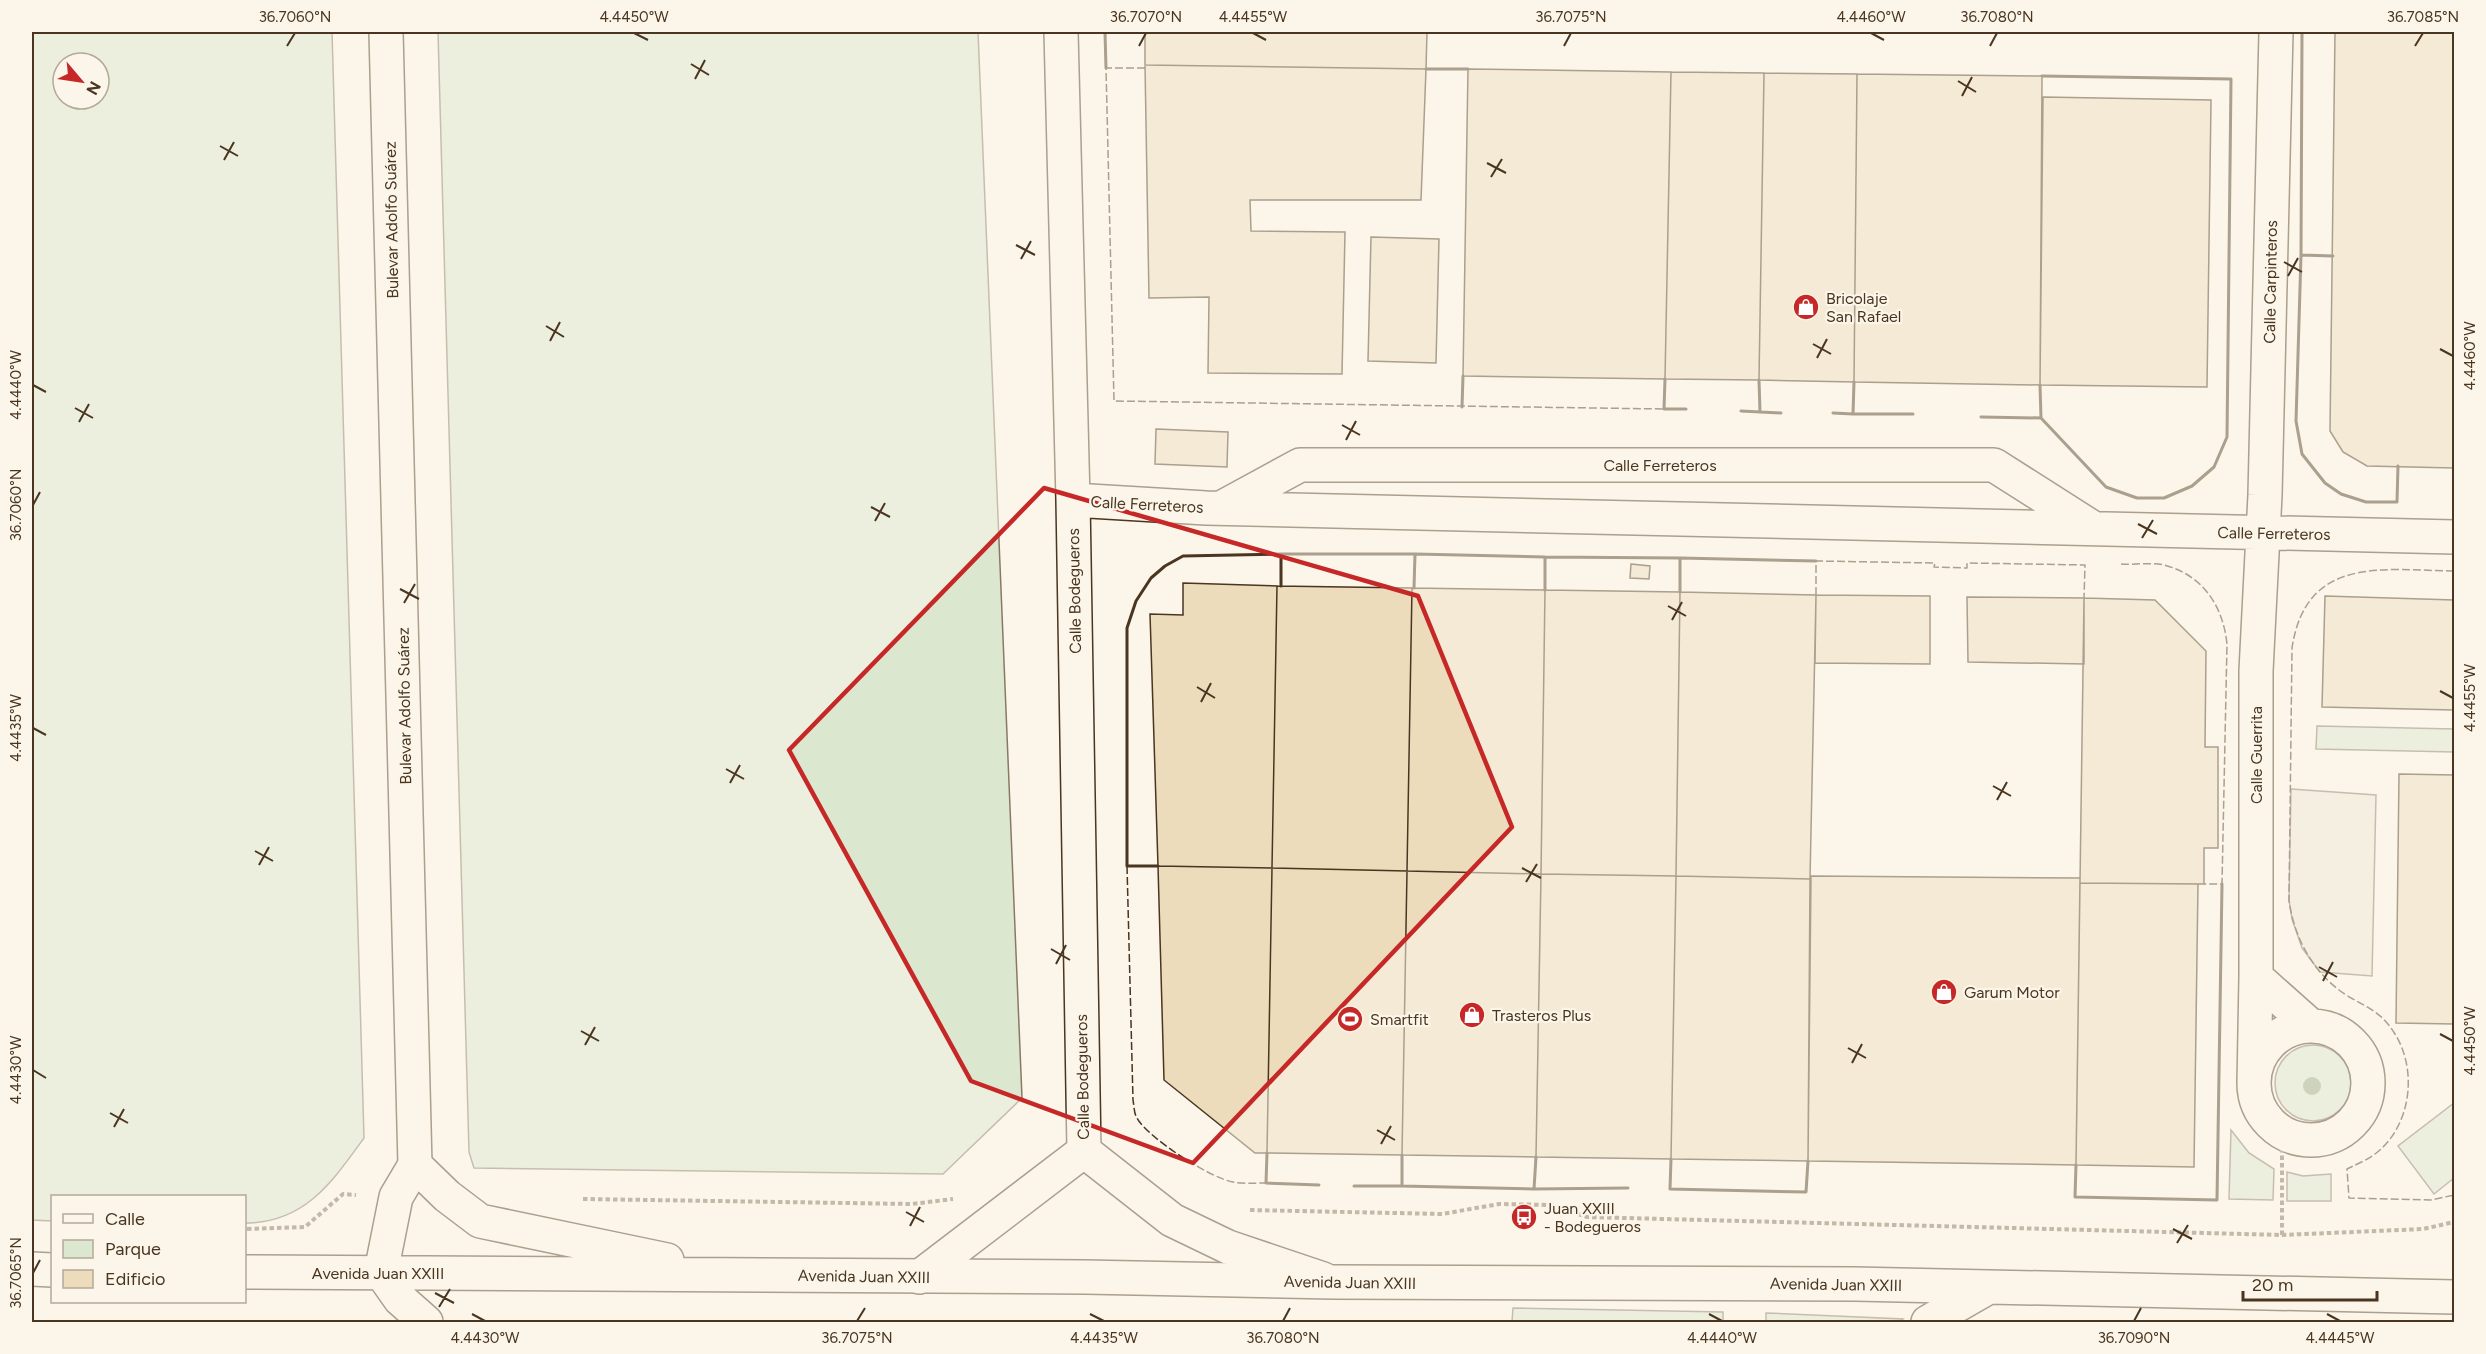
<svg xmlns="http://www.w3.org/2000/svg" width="2486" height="1354" viewBox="0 0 2486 1354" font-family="Figtree,sans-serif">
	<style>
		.green { fill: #dce7d0; stroke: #887966; stroke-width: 1.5; fill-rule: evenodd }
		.parking { fill: #ede7d9; stroke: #887966; stroke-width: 1.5 }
		.building { fill: #ecdcbc; stroke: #4a3520; stroke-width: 1.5 }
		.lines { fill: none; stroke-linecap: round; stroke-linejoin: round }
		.minor-casing { stroke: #4a3520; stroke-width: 36 }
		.secondary-casing { stroke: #4a3520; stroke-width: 36 }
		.primary-casing { stroke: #4a3520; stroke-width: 36 }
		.path { stroke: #7f6f5c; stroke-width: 4; stroke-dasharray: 4.5 3; stroke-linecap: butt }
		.minor { stroke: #fbf6e9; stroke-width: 33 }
		.secondary { stroke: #fbf6e9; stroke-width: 33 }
		.primary { stroke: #fbf6e9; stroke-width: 33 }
		.fence { stroke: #4a3520; stroke-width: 1.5; stroke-dasharray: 8 3; stroke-linecap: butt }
		.wall { stroke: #4a3520; stroke-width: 3 }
		.tree { fill: #96a887 }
		.marked { fill: none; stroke: #c62828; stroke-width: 4.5; stroke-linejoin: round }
		.ticks { fill: none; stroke: #4a3520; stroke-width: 2 }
		.labels { text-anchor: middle; stroke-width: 4.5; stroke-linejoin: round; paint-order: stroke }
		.street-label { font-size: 16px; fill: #4a3520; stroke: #fbf6e9 }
		.poi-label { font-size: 16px; fill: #4a3520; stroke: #fbf6e9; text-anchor: start }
		.neatline { fill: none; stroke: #4a3520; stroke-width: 2 }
		.ticks-label { font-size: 15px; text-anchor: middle; fill: #4a3520 }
	</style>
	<rect width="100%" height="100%" fill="#fbf6e9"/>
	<path class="green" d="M32,32H332L364,1138C332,1182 305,1223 245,1223L244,1196H52V1221L32,1220ZM63,63H99V99H63Z
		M438,32H978L1022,1098L943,1174L474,1168L469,1152Z
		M2317,726L2454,729V752L2316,749Z
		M2275 1083a38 38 0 1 1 76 0a38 38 0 1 1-76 0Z
		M2454,1103V1178L2434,1194L2398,1146Z
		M2231,1130L2249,1153L2274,1169L2273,1200L2229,1199Z
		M2287,1172L2303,1176L2331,1174V1201H2287Z
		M1513,1308L1723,1312V1322H1512Z
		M1766,1313L1903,1319L1899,1322H1766Z"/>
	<path class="parking" d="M2291,789L2376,795L2372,976L2320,972L2302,948L2292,919L2289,900Z"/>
	<path class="building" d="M1145,32H1427L1426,69L1145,65Z
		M2335,32H2454V468L2367,466L2343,452L2330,431Z
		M1145,65L1426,69L1421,200H1250L1251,231L1345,232L1342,374L1208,373L1209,297L1149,298Z
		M1468,69L1671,72L1665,379L1463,376Z
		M1671,72L1764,73L1759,380L1665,379Z
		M1764,73L1857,74L1854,382L1759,380Z
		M1857,74L2042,76L2040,385L1854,382Z
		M2043,97L2211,100L2207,387L2040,385Z
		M1371,237L1439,239L1436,363L1368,361Z
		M1156,429L1228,432L1227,467L1155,464Z
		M1631,564L1650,566L1649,579L1630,578Z
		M1183,583L1277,586L1272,868L1158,866L1150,614L1183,615Z
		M1277,586L1412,588L1407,871L1272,868Z
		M1412,588L1545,590L1541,874L1407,871Z
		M1545,590L1680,592L1676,876L1541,874Z
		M1680,592L1816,595L1810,879L1676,876Z
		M1816,595L1930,596V664L1815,663Z
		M2325,596L2454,600V710L2322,707Z
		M1967,597L2084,598V664L1968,662Z
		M2084,598L2155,600L2206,651L2205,747H2218V848H2204V884L2080,883Z
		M2399,774L2454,775V1024L2396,1023Z
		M1158,866L1272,868L1267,1153H1255L1164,1080Z
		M1272,868L1407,871L1402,1155L1267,1153Z
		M1407,871L1541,874L1536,1157L1402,1155Z
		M1541,874L1676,876L1671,1159L1536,1157Z
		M1676,876L1810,879L1808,1161L1671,1159Z
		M1811,876L2080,878L2076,1165L1808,1161Z
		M2080,883L2198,884L2194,1167L2076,1165Z"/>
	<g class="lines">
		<g class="minor-casing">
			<path id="minor" d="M1061,32L1073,500L1084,1151
				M1073,500L1206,508L2454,537
				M1221,508L1300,465H1994L2093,528
				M2256,977L2311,1026
				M2254 1083a57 57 0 1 1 114 0a57 57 0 1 1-114 0Z
				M2254,1084L2256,977V671L2265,495L2276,32
				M1084,1151L1172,1220L1228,1247L1323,1279
				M919,1277L1084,1151"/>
		</g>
		<g class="secondary-casing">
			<path id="secondary" d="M386,32L415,1165"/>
		</g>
		<g class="primary-casing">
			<path id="primary" d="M32,1269L52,1270
				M244,1272L1085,1277L1334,1282L1855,1284L2454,1297
				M426,1322L400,1299L381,1272L396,1197L415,1165L447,1196L480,1221L667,1260
				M1928,1322L1989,1287"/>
		</g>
		<path class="path" d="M583,1199L912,1204L953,1199
			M1250,1210L1442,1214L1499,1204L1552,1205L1587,1217L2282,1235L2423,1229L2454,1222
			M247,1229L305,1227L343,1194L356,1195
			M2282,1235V1132"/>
		<use href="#minor" class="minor"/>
		<use href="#secondary" class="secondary"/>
		<use href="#primary" class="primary"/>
		<path class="fence" d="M1145,68H1106L1114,401L1664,409
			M2121,564C2134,565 2151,562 2164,565C2203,575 2223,606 2227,644L2222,884H2204
			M2454,571C2383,570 2306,555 2292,648L2289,900C2294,938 2313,973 2346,995C2366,1007 2381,1011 2395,1034C2418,1071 2411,1127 2375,1154C2367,1160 2357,1164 2347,1169L2349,1198L2431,1200L2454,1195
			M1816,595V561L1935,563L1934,567L1967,568V563L2085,565L2084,598
			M1127,866L1133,1100C1134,1105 1134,1114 1137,1118C1148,1138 1210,1178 1233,1182C1243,1184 1255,1183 1266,1183"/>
		<path class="wall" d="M1105,32L1106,68
			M2302,32L2301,255L2333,256
			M1426,69H1468
			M2301,255L2296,421L2302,454L2325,483L2341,494L2366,502H2397L2398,466
			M1665,379L1664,409H1686
			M1759,380L1760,412
			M1854,382L1853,414H1913
			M2040,385L2041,418L2106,487L2137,498H2164L2192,486L2214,467L2227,437L2231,79L2042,76
			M1462,407L1463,376
			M1741,411L1781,413
			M1833,413L1853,414
			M1981,417L2041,418
			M1281,586V554H1415
			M1414,588L1415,554L1545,557
			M1545,590V557L1680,558
			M1680,592V558L1816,561
			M1158,866H1127V628L1136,601L1151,578L1165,566L1183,556L1281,554
			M1267,1153L1266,1183L1319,1185
			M1671,1159L1670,1189L1806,1192L1808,1161
			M2076,1165L2075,1197L2217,1200L2222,884
			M1354,1186H1402V1155
			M1402,1186L1534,1189L1536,1157
			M1534,1189L1628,1188"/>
	</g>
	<circle class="tree" cx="2312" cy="1086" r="9"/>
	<path d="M0 0H2486V1354H0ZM1044,488L1418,596L1512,827L1193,1163L971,1081L789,750Z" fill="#fbf6e9" fill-opacity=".55" fill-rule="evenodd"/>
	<path class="marked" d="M1044,488L1418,596L1512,827L1193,1163L971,1081L789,750Z"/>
	<path class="ticks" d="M634,33L648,40M1253,33L1266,40M1871,33L1884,40M287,46L295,33M1139,46L1146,33M1564,46L1571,33M1990,46L1997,33M2415,46L2423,33M691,64L709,75M695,79L705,60M1958,81L1976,92M1962,96L1972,77M220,146L238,156M224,160L234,142M1487,163L1506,173M1491,177L1502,159M1016,245L1035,255M1021,259L1031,241M2284,262L2302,272M2288,276L2298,258M546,326L564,337M550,341L560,322M1813,344L1831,354M2440,349L2453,356M1817,358L1827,339M33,385L46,392M75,408L93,418M79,422L89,404M1342,425L1360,435M1346,440L1356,421M33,505L40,492M871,507L890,517M875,521L885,503M2138,524L2157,534M2142,538L2153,520M400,589L419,599M404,603L415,584M1668,606L1686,616M1672,620L1682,602M1197,687L1215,698M2440,691L2453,698M1201,702L1211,683M33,728L46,735M726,769L744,779M730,783L740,765M1993,786L2011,796M1997,800L2007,782M255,851L273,861M259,865L269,847M1522,868L1541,878M1526,882L1537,864M1051,949L1070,960M1056,964L1066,945M2319,967L2337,977M2323,981L2333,962M581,1031L599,1041M2440,1034L2453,1041M585,1045L595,1027M1848,1048L1866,1058M1852,1063L1862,1044M33,1070L46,1078M110,1113L128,1123M114,1127L124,1109M1377,1130L1395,1140M1381,1144L1391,1126M906,1212L924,1222M910,1226L920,1207M2173,1229L2192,1239M2177,1243L2188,1225M33,1273L40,1260M435,1293L454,1303M439,1307L450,1289M472,1314L485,1321M1090,1314L1104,1321M1709,1314L1722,1321M2327,1314L2340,1321M857,1321L865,1308M1283,1321L1290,1308M2134,1321L2141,1308"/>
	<defs>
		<g id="shop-disc" transform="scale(1.35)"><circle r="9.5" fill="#c62828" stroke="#fbf6e9"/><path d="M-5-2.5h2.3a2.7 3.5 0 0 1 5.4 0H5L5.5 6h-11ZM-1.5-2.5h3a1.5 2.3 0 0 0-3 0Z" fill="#fff"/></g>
		<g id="stadium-disc" transform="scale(1.35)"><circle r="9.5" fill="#c62828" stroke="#fbf6e9"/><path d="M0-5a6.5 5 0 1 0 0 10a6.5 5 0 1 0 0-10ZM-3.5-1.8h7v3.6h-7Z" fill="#fff"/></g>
		<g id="bus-disc" transform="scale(1.35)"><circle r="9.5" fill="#c62828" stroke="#fbf6e9"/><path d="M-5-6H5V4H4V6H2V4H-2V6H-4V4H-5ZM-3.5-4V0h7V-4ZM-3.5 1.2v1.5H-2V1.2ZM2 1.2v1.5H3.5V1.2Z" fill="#fff"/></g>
	</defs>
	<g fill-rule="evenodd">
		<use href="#shop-disc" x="1806" y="307"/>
		<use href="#shop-disc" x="1944" y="992"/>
		<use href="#shop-disc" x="1472" y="1015"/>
		<use href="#stadium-disc" x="1350" y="1019"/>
		<use href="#bus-disc" x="1524" y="1217"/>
	</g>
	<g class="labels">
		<g class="street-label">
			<text transform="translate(391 220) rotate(-91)" y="6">Bulevar Adolfo Suárez</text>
			<text transform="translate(2270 282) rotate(-89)" y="6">Calle Carpinteros</text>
			<text x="1660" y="471">Calle Ferreteros</text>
			<text transform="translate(1147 504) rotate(3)" y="6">Calle Ferreteros</text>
			<text transform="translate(2274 533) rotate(1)" y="6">Calle Ferreteros</text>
			<text transform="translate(1074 591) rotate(-91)" y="6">Calle Bodegueros</text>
			<text transform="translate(404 706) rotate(-91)" y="6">Bulevar Adolfo Suárez</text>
			<text transform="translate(2256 755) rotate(-90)" y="6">Calle Guerrita</text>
			<text transform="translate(1082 1077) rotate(-91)" y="6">Calle Bodegueros</text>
			<text x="378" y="1279">Avenida Juan XXIII</text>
			<text transform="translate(864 1276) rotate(1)" y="6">Avenida Juan XXIII</text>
			<text transform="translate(1350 1282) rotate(1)" y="6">Avenida Juan XXIII</text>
			<text transform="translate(1836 1284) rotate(1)" y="6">Avenida Juan XXIII</text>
		</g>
		<g class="poi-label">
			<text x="1826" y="304">Bricolaje<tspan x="1826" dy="18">San Rafael</tspan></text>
			<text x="1964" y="998">Garum Motor</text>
			<text x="1492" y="1021">Trasteros Plus</text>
			<text x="1370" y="1025">Smartfit</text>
			<text x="1544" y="1214">Juan XXIII<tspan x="1544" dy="18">- Bodegueros</tspan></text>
		</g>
	</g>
	<rect width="2486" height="1354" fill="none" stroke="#fbf6e9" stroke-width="66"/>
	<rect x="51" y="1195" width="195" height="108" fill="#fbf6e9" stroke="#b4a999" stroke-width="1.5"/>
	<rect x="63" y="1214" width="30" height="9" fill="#fbf6e9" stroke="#b4a999" stroke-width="1.5"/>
	<text x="105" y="1225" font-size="18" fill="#4a3520">Calle</text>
	<rect x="63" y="1240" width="30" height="18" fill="#dce7d0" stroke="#b4a999" stroke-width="1.5"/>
	<text x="105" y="1255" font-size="18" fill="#4a3520">Parque</text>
	<rect x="63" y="1270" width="30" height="18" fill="#ecdcbc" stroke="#b4a999" stroke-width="1.5"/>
	<text x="105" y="1285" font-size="18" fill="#4a3520">Edificio</text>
	<g transform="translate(81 81) rotate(119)"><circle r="28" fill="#fbf6e9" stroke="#b4a999" stroke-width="1.5"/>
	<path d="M0-4.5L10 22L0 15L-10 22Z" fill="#c62828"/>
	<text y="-9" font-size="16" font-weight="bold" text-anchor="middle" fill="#4a3520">N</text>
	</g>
	<path d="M2243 1291v9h134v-9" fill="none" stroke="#4a3520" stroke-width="3"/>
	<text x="2252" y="1291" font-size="18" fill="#4a3520" stroke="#fbf6e9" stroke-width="4.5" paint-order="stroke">20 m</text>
	<rect x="33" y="33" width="2420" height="1288" class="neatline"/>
	<g class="ticks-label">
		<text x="295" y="22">36.7060°N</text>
		<text x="634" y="22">4.4450°W</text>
		<text x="1146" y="22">36.7070°N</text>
		<text x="1253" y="22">4.4455°W</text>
		<text x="1571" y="22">36.7075°N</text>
		<text x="1871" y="22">4.4460°W</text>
		<text x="1997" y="22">36.7080°N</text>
		<text x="2423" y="22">36.7085°N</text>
		<text transform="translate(2470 356) rotate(-90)" y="5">4.4460°W</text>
		<text transform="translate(16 385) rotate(-90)" y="5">4.4440°W</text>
		<text transform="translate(16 505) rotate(-90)" y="5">36.7060°N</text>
		<text transform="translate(2470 698) rotate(-90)" y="5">4.4455°W</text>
		<text transform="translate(16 728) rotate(-90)" y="5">4.4435°W</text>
		<text transform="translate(2470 1041) rotate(-90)" y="5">4.4450°W</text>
		<text transform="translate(16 1070) rotate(-90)" y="5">4.4430°W</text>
		<text transform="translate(16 1273) rotate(-90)" y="5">36.7065°N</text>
		<text x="485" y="1343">4.4430°W</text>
		<text x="857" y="1343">36.7075°N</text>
		<text x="1104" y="1343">4.4435°W</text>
		<text x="1283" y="1343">36.7080°N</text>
		<text x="1722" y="1343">4.4440°W</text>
		<text x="2134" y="1343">36.7090°N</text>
		<text x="2340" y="1343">4.4445°W</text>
	</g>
</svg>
